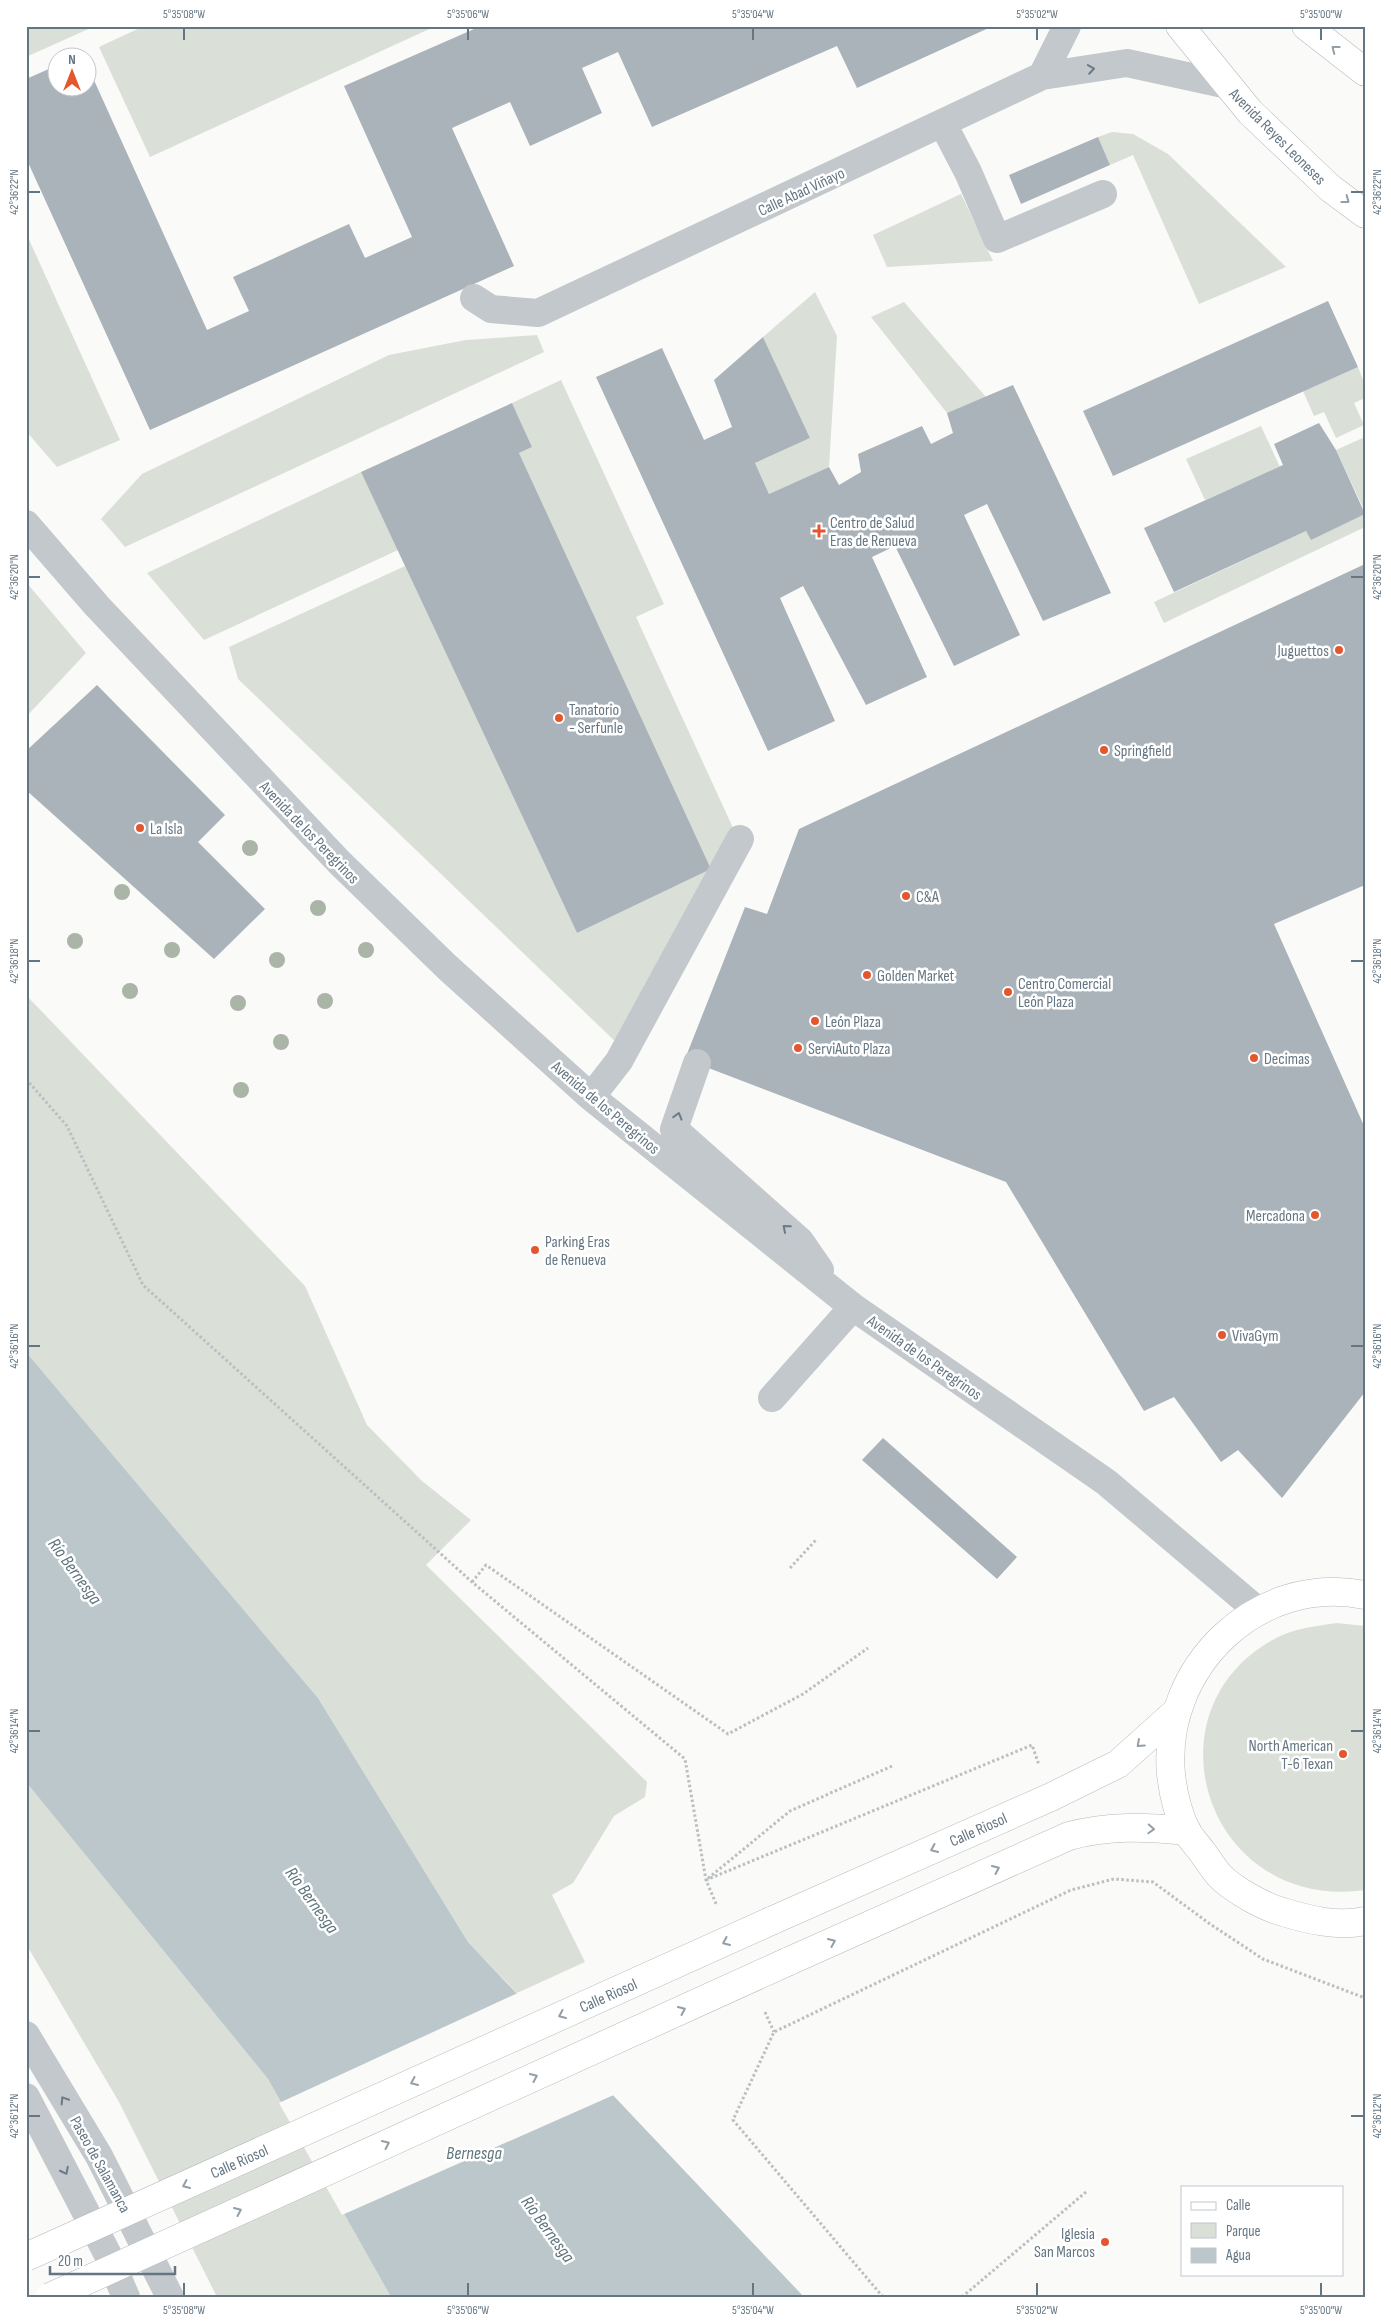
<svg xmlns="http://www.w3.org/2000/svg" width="1391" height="2323" viewBox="0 0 1391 2323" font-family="'Sofia Sans Condensed',sans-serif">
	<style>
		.green { fill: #dadfd7 }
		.water { fill: #bbc7cb }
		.pier { fill: #fafaf8 }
		.building { fill: #aab3b9 }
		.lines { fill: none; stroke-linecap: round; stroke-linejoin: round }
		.major-casing { stroke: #b5babe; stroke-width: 29 }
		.path { stroke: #bbbfc2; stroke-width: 3; stroke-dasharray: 2.5 2.5; stroke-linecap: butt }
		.minor { stroke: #c3c8cc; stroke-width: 28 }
		.major { stroke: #fff; stroke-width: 28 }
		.major-bridge-casing { stroke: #b5babe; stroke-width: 29; stroke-linecap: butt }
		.major-bridge { stroke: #fff; stroke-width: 28 }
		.tree { fill: #aab4a7 }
		.oneway { stroke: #939fa8 }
		.oneway2 { stroke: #6a7a87 }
		.ticks { fill: none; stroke: #657683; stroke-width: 2 }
		.poi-dot { fill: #e4572e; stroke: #fff; stroke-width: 2 }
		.labels { text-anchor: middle; stroke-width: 5; stroke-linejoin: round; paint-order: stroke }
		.street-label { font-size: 16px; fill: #657683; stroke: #fff }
		.poi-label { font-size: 16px; fill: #657683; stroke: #fff; text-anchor: start }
		.water-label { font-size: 18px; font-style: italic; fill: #60757c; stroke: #fff }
		.neatline { fill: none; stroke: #657683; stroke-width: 2 }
		.ticks-label { font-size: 12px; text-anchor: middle; fill: #657683 }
	</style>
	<rect width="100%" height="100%" fill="#fafaf8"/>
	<path class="green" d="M26,26H95L26,57Z
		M144,26H436L150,157L99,47Z
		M1112,132L1133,134L1168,154L1286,267L1199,304L1133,155L1110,165L1098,137Z
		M961,194L993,261L887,267L873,235Z
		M26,233L120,440L57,467L26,431Z
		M815,292L837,336L829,467L769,494L755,463L810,438L763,337Z
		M904,302L986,397L947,413L871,317Z
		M537,335L544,352L125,547L101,519L142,474L389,355L466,340Z
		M1358,367L1365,385V398L1354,403L1364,425L1336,438L1324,412L1314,416L1303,391Z
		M561,380L664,604L636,617L734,830L620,1046L238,679L229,647L405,566L577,933L711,869L519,453L532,447L512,403Z
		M1261,426L1280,467L1205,500L1186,459Z
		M1365,437V512L1336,450Z
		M361,472L398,550L204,640L147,573Z
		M1365,514V527L1164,623L1154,602L1306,531L1311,539Z
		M26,582L86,653L26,717Z
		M26,995L305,1286L367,1425L422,1481L471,1520L426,1565L647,1782L645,1797L614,1816L573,1883L552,1895L585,1962L517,1993L468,1942L318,1698L26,1352Z
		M1337,1623L1365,1626V1890C1205,1912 1141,1707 1278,1637C1296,1628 1317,1626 1337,1623Z
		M26,1782L268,2079L391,2297H217L119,2102L26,1944Z"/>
	<path class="water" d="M26,1352L318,1698L468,1942L804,2297H391L268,2079L26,1782Z"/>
	<path class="pier" d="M520,1992L616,2094L342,2215L279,2103Z"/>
	<path class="building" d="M481,26H993L857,88L837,46L652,127L618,52L582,68L602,113L530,146L510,102L452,128L514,266L150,430L26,158V79L58,65V88H88V67L207,330L249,311L233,277L349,224L365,258L412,237L344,86Z
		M1098,137L1110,165L1021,204L1009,175Z
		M1328,301L1358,367L1113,476L1083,411Z
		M763,337L810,438L755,463L769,494L829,467L839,485L861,472L858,454L922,426L931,444L953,433L947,413L1013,385L1111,593L1043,621L987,504L964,515L1020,635L954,666L895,546L872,557L927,677L866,705L803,586L780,598L835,721L768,751L596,377L662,348L704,440L732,427L714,380Z
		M512,403L532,447L519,453L711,869L577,933L361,472Z
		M1319,423L1336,450L1365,514L1311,540L1306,531L1174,592L1144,528L1283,465L1274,444Z
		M1365,564V885L1274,924L1365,1128V1392L1282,1498L1238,1450L1221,1462L1174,1397L1144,1411L1006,1182L685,1059L745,907L767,914L799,829Z
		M97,685L225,815L198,842L265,909L214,959L26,790V751Z
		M883,1438L1017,1557L997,1579L862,1460Z"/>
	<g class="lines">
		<g class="major-casing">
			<path id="major" d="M1180,26L1250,112L1330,188L1365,214
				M1306,26L1365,72
				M1365,1595C1258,1573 1161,1667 1171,1774C1173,1793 1178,1814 1187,1832C1191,1839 1198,1846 1203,1853C1208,1860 1213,1868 1219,1875C1232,1889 1264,1907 1283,1912C1309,1920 1338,1927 1365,1921
				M771,1921L1051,1797L1118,1764L1176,1712
				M787,1962L1069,1836C1110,1825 1145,1827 1187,1831"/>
		</g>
		<path class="path" d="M26,1079L67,1126L143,1285L472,1582L685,1759L706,1880L717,1906
			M790,1568L816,1540
			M472,1582L486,1565L728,1734L803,1694L868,1648
			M892,1766L790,1811L706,1880L1032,1745L1039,1765
			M765,2012L774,2032
			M883,2297L733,2120L774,2032L1071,1890L1114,1879L1153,1882L1210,1924L1263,1959L1365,1998
			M962,2297L1086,2192"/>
		<path class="minor" d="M1042,76L1067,26
			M943,124L968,172L997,239L1103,194
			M474,298L491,309L538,313L1042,76L1127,63L1228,85
			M26,524L97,606L339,862L447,967L591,1097L853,1307L1106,1482L1257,1610
			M697,1063L674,1129L800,1241L820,1270
			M591,1097L619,1061L740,839
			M772,1398L853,1307
			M26,2035L99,2156L170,2297
			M26,2097L107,2253L126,2297"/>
		<use href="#major" class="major"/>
		<g class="major-bridge-casing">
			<path id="major-bridge" d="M26,2257L771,1921
				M50,2297L787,1962"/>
		</g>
		<use href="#major-bridge" class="major-bridge"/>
	</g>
	<g class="tree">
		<circle cx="250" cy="848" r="8"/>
		<circle cx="122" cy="892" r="8"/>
		<circle cx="318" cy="908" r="8"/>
		<circle cx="75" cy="941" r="8"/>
		<circle cx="172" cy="950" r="8"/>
		<circle cx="366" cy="950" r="8"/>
		<circle cx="277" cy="960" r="8"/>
		<circle cx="130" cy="991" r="8"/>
		<circle cx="325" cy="1001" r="8"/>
		<circle cx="238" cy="1003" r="8"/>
		<circle cx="281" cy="1042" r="8"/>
		<circle cx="241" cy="1090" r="8"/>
	</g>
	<defs><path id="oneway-chevron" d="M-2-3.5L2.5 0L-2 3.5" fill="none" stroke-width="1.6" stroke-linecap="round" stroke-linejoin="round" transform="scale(1.25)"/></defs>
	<g class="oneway">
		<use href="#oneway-chevron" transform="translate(1335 49) rotate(-142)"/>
		<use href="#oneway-chevron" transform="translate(1346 200) rotate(37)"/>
		<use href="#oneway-chevron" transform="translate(1140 1744) rotate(138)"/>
		<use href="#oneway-chevron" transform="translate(1151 1829) rotate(3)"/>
		<use href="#oneway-chevron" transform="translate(934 1849) rotate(156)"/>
		<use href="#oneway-chevron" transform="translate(996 1869) rotate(-24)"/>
		<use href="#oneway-chevron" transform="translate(726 1942) rotate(156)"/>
		<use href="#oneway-chevron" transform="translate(832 1942) rotate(-24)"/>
		<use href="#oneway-chevron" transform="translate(682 2010) rotate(-24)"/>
		<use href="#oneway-chevron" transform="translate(562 2015) rotate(156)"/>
		<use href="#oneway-chevron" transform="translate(534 2077) rotate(-24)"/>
		<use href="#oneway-chevron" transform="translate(414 2082) rotate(156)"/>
		<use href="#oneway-chevron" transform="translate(386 2144) rotate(-24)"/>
		<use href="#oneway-chevron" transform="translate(186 2185) rotate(156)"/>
		<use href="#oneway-chevron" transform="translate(238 2211) rotate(-24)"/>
	</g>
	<g class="oneway2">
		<use href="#oneway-chevron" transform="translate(1091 69) rotate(-9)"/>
		<use href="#oneway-chevron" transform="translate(678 1116) rotate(-74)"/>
		<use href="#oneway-chevron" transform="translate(786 1228) rotate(-139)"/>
		<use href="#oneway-chevron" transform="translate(64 2100) rotate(-122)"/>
		<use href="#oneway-chevron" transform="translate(65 2171) rotate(63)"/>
	</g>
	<path class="ticks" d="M184,28V40M468,28V40M753,28V40M1037,28V40M1321,28V40M28,192H40M1351,192H1364M28,577H40M1351,577H1364M28,961H40M1351,961H1364M28,1346H40M1351,1346H1364M28,1731H40M1351,1731H1364M28,2116H40M1351,2116H1364M184,2283V2296M468,2283V2296M753,2283V2296M1037,2283V2296M1321,2283V2296"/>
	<g class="poi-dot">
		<path d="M816.5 523.5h5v5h5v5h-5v5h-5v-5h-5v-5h5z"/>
		<circle cx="1339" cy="650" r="5"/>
		<circle cx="559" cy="718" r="5"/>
		<circle cx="1104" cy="750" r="5"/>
		<circle cx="140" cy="828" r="5"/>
		<circle cx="906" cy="896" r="5"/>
		<circle cx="867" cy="975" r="5"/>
		<circle cx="1008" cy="992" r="5"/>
		<circle cx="815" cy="1021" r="5"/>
		<circle cx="798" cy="1048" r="5"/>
		<circle cx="1254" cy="1058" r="5"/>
		<circle cx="1315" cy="1215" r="5"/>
		<circle cx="535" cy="1250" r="5"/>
		<circle cx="1222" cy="1335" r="5"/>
		<circle cx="1343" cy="1754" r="5"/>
		<circle cx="1105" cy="2242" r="5"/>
	</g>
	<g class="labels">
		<g class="street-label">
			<text transform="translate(1278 136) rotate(45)" y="6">Avenida Reyes Leoneses</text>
			<text transform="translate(801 191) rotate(-25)" y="6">Calle Abad Viñayo</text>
			<text transform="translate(310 832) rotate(46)" y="6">Avenida de los Peregrinos</text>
			<text transform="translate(606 1107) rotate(40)" y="6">Avenida de los Peregrinos</text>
			<text transform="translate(925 1357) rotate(35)" y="6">Avenida de los Peregrinos</text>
			<text transform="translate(978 1829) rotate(-24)" y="6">Calle Riosol</text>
			<text transform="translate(608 1995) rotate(-24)" y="6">Calle Riosol</text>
			<text transform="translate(239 2161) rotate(-24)" y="6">Calle Riosol</text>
			<text transform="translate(101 2164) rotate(61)" y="6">Paseo de Salamanca</text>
		</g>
		<g class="poi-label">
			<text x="830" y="528">Centro de Salud<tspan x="830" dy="18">Eras de Renueva</tspan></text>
			<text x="1329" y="656" text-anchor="end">Juguettos</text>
			<text x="569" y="715">Tanatorio<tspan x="569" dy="18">- Serfunle</tspan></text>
			<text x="1114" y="756">Springfield</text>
			<text x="150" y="834">La Isla</text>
			<text x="916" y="902">C&amp;A</text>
			<text x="877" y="981">Golden Market</text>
			<text x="1018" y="989">Centro Comercial<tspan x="1018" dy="18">León Plaza</tspan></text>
			<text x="825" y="1027">León Plaza</text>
			<text x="808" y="1054">ServiAuto Plaza</text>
			<text x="1264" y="1064">Decimas</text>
			<text x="1305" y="1221" text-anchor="end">Mercadona</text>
			<text x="545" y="1247">Parking Eras<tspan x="545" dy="18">de Renueva</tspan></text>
			<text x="1232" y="1341">VivaGym</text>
			<text x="1333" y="1751" text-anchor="end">North American<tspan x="1333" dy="18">T-6 Texan</tspan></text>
			<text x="1095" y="2239" text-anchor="end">Iglesia<tspan x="1095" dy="18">San Marcos</tspan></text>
		</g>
		<g class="water-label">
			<text transform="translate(75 1571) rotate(54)" y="6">Río Bernesga</text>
			<text transform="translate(312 1900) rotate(54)" y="6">Río Bernesga</text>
			<text x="474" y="2159">Bernesga</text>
			<text transform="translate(548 2229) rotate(54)" y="6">Río Bernesga</text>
		</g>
	</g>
	<rect width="1391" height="2323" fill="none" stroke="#ffffff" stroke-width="55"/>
	<rect x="1181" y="2186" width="162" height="90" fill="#ffffff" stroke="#c1c8cd"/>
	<rect x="1191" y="2202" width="25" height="8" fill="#ffffff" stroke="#c1c8cd"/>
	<text x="1226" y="2210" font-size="15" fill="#657683">Calle</text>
	<rect x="1191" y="2223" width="25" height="15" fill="#dadfd7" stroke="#c1c8cd"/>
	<text x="1226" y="2236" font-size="15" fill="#657683">Parque</text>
	<rect x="1191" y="2248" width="25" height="15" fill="#bbc7cb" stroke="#c1c8cd"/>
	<text x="1226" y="2260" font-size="15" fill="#657683">Agua</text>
	<g transform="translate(72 72)"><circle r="24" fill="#ffffff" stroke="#c1c8cd"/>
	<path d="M0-4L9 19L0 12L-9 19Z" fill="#e4572e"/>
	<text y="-8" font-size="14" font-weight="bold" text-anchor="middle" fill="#657683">N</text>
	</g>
	<path d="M50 2266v8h125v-8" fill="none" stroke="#657683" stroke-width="2.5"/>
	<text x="58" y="2266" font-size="15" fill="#657683" stroke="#ffffff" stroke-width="4" paint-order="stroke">20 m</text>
	<rect x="28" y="28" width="1336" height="2268" class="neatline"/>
	<g class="ticks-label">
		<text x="184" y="18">5°35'08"W</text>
		<text x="468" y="18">5°35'06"W</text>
		<text x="753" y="18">5°35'04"W</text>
		<text x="1037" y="18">5°35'02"W</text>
		<text x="1321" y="18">5°35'00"W</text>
		<text transform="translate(14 192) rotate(-90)" y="4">42°36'22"N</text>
		<text transform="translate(1377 192) rotate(-90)" y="4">42°36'22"N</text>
		<text transform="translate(14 577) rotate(-90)" y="4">42°36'20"N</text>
		<text transform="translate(1377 577) rotate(-90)" y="4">42°36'20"N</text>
		<text transform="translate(14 961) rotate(-90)" y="4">42°36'18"N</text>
		<text transform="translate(1377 961) rotate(-90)" y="4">42°36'18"N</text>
		<text transform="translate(14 1346) rotate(-90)" y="4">42°36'16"N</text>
		<text transform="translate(1377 1346) rotate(-90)" y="4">42°36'16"N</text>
		<text transform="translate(14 1731) rotate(-90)" y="4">42°36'14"N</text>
		<text transform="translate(1377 1731) rotate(-90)" y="4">42°36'14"N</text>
		<text transform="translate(14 2116) rotate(-90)" y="4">42°36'12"N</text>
		<text transform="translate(1377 2116) rotate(-90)" y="4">42°36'12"N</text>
		<text x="184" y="2314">5°35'08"W</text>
		<text x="468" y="2314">5°35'06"W</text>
		<text x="753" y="2314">5°35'04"W</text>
		<text x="1037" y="2314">5°35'02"W</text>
		<text x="1321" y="2314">5°35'00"W</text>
	</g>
</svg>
